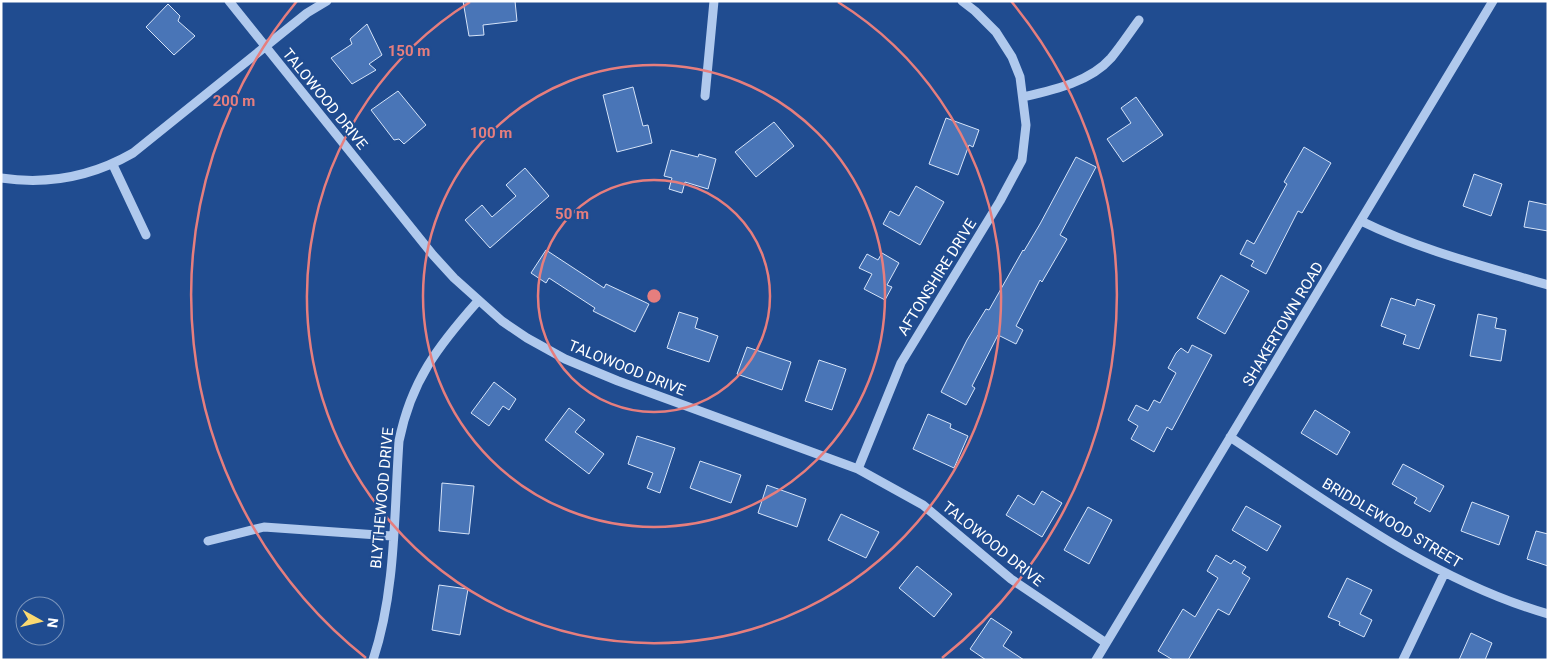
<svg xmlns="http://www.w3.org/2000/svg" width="1549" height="661" viewBox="0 0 1549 661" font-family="Roboto,sans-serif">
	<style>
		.building { fill: #4975b7; stroke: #d6e4f9 }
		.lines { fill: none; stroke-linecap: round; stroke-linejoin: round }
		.minor { stroke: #b0c9ed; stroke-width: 9 }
		.ring { fill: none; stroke: #e67e7e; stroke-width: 2.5 }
		.labels { text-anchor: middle; stroke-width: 4.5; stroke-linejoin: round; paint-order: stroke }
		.street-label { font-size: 15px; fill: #fff; stroke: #204c90 }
		.centre { fill: #e67e7e; stroke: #204c90; stroke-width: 2.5 }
		.ring-label { font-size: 15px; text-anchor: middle; font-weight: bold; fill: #e67e7e; stroke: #204c90; stroke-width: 4.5; stroke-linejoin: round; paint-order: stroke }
	</style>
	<rect width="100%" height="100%" fill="#204c90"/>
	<path class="building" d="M463,1H515L517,21L483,25L484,35L469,36Z
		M168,4L180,16L178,21L195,36L174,55L146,27Z
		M367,24L382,55L369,64L376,70L352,84L331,58L352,44L350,39Z
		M633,87L643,126L648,125L652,143L617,152L603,95Z
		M398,91L426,125L404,144L399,139L394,140L371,110Z
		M1136,97L1163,135L1123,162L1107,139L1131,123L1121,108Z
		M946,118L979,130L973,147L969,145L958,175L929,164Z
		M774,122L794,146L756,177L735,152Z
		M1304,147L1331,163L1302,213L1298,211L1266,274L1251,266L1254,261L1240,254L1247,240L1254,244L1287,184L1284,182Z
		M671,150L698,157L699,154L716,159L708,189L685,182L682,193L669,189L672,178L664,176Z
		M1076,157L1096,167L1060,235L1067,239L1042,282L1040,280L1016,326L1023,330L1016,344L998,335L972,386L975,388L966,405L941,392L967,340L986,309L989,310L1023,250L1024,251L1040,224Z
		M525,168L549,196L490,248L465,220L482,205L492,217L516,196L506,185Z
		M1474,174L1502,184L1491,216L1463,206Z
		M916,186L944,202L920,245L883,224L890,211L899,216Z
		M1529,201L1548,205V231L1524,227Z
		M546,250L604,288L606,284L649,304L635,332L593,311L595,308L549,278L546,283L531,273Z
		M882,253L899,263L887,285L892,287L885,300L864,289L872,274L859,268L867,254L878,260Z
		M1221,275L1249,291L1225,334L1197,318Z
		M1391,298L1415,306L1417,299L1435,305L1419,349L1403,344L1406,335L1381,326Z
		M679,312L698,318L695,328L718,336L709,362L667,348Z
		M1478,314L1497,318L1495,328L1506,330L1501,361L1470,356Z
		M1192,345L1212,355L1172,430L1167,427L1154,452L1131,439L1138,426L1128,420L1136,405L1148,411L1154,400L1160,403L1176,373L1168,368L1176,353L1181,348L1188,353Z
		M747,347L791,362L782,390L737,374Z
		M819,360L846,369L832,410L805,401Z
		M494,382L516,399L509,410L503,406L489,426L471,413Z
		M569,408L585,420L575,432L604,454L589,474L545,440Z
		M1315,410L1350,432L1337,455L1301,433Z
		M928,414L951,424L950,428L968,436L954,468L913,449Z
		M637,436L675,448L660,493L647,488L653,473L628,464Z
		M700,461L741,475L731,503L690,488Z
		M1403,464L1444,486L1430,512L1414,503L1417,498L1392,484Z
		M442,483L474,486L469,534L439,531Z
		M767,485L806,499L797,527L758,513Z
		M1042,491L1062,503L1042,537L1006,515L1018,495L1034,505Z
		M1472,502L1509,516L1499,545L1461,531Z
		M1246,506L1281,526L1267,551L1232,530Z
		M1088,507L1112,520L1089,564L1064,550Z
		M841,514L879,532L866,558L828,540Z
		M1536,531L1548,534V566L1527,559Z
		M1216,555L1231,564L1234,560L1246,567L1242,573L1250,578L1229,615L1218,609L1188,660H1173L1158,651L1183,609L1195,617L1218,578L1207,571Z
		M917,566L952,594L934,617L899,588Z
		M1347,578L1372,590L1360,614L1372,620L1364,637L1339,625L1340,622L1328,617Z
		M439,585L468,589L460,635L432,630Z
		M991,618L1012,632L1003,646L1024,660H986L970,649Z
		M1471,633L1492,643L1485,660H1459Z"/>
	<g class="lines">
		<path class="minor" d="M229,1L433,255L454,278L502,321L527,338L565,359L618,381L858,469L923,505L1011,579L1106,643
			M705,96L714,1
			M1023,97C1053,90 1090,82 1111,58C1121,46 1130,32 1139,20
			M113,165L146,235
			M1,178C48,185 93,176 133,153L307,13L327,1
			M1361,221C1420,250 1484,266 1548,285
			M1230,437C1331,504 1431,580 1548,614
			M858,469L901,363L1000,201L1022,160L1026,125L1020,77L1012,57L996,32L975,11L962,1
			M208,541L264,527L392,536
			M373,660C396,591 394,513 399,441C411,381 438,346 478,301
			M1096,660L1493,1
			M1403,660L1444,574"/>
	</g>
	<g class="ring">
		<circle cx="654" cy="296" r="116"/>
		<circle cx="654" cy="296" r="231"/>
		<path d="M838 2A347 347 0 1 1 470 2"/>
		<path d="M366 658A463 463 0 0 1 297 1M1011 1A463 463 0 0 1 942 658"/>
	</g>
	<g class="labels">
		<g class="street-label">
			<text transform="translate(325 99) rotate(51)" y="5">TALOWOOD DRIVE</text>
			<text transform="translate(937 277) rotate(-58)" y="5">AFTONSHIRE DRIVE</text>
			<text transform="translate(1283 324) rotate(-59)" y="5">SHAKERTOWN ROAD</text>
			<text transform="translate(627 368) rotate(22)" y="5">TALOWOOD DRIVE</text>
			<text transform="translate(382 498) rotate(-85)" y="5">BLYTHEWOOD DRIVE</text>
			<text transform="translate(1392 523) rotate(31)" y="5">BRIDDLEWOOD STREET</text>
			<text transform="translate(993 544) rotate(39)" y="5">TALOWOOD DRIVE</text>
		</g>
	</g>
	<circle cx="654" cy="296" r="8" class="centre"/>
	<g class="ring-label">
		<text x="409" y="56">150 m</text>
		<text x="234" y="106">200 m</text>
		<text x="491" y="138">100 m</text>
		<text x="572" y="219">50 m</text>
	</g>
	<rect width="1549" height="661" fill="none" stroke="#ffffff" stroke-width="5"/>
	<g transform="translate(40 621) rotate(98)"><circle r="24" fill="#204c90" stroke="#7994bc"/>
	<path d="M0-4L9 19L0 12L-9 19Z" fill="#fad971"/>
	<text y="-8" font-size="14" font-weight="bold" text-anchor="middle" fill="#ffffff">N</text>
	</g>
</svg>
